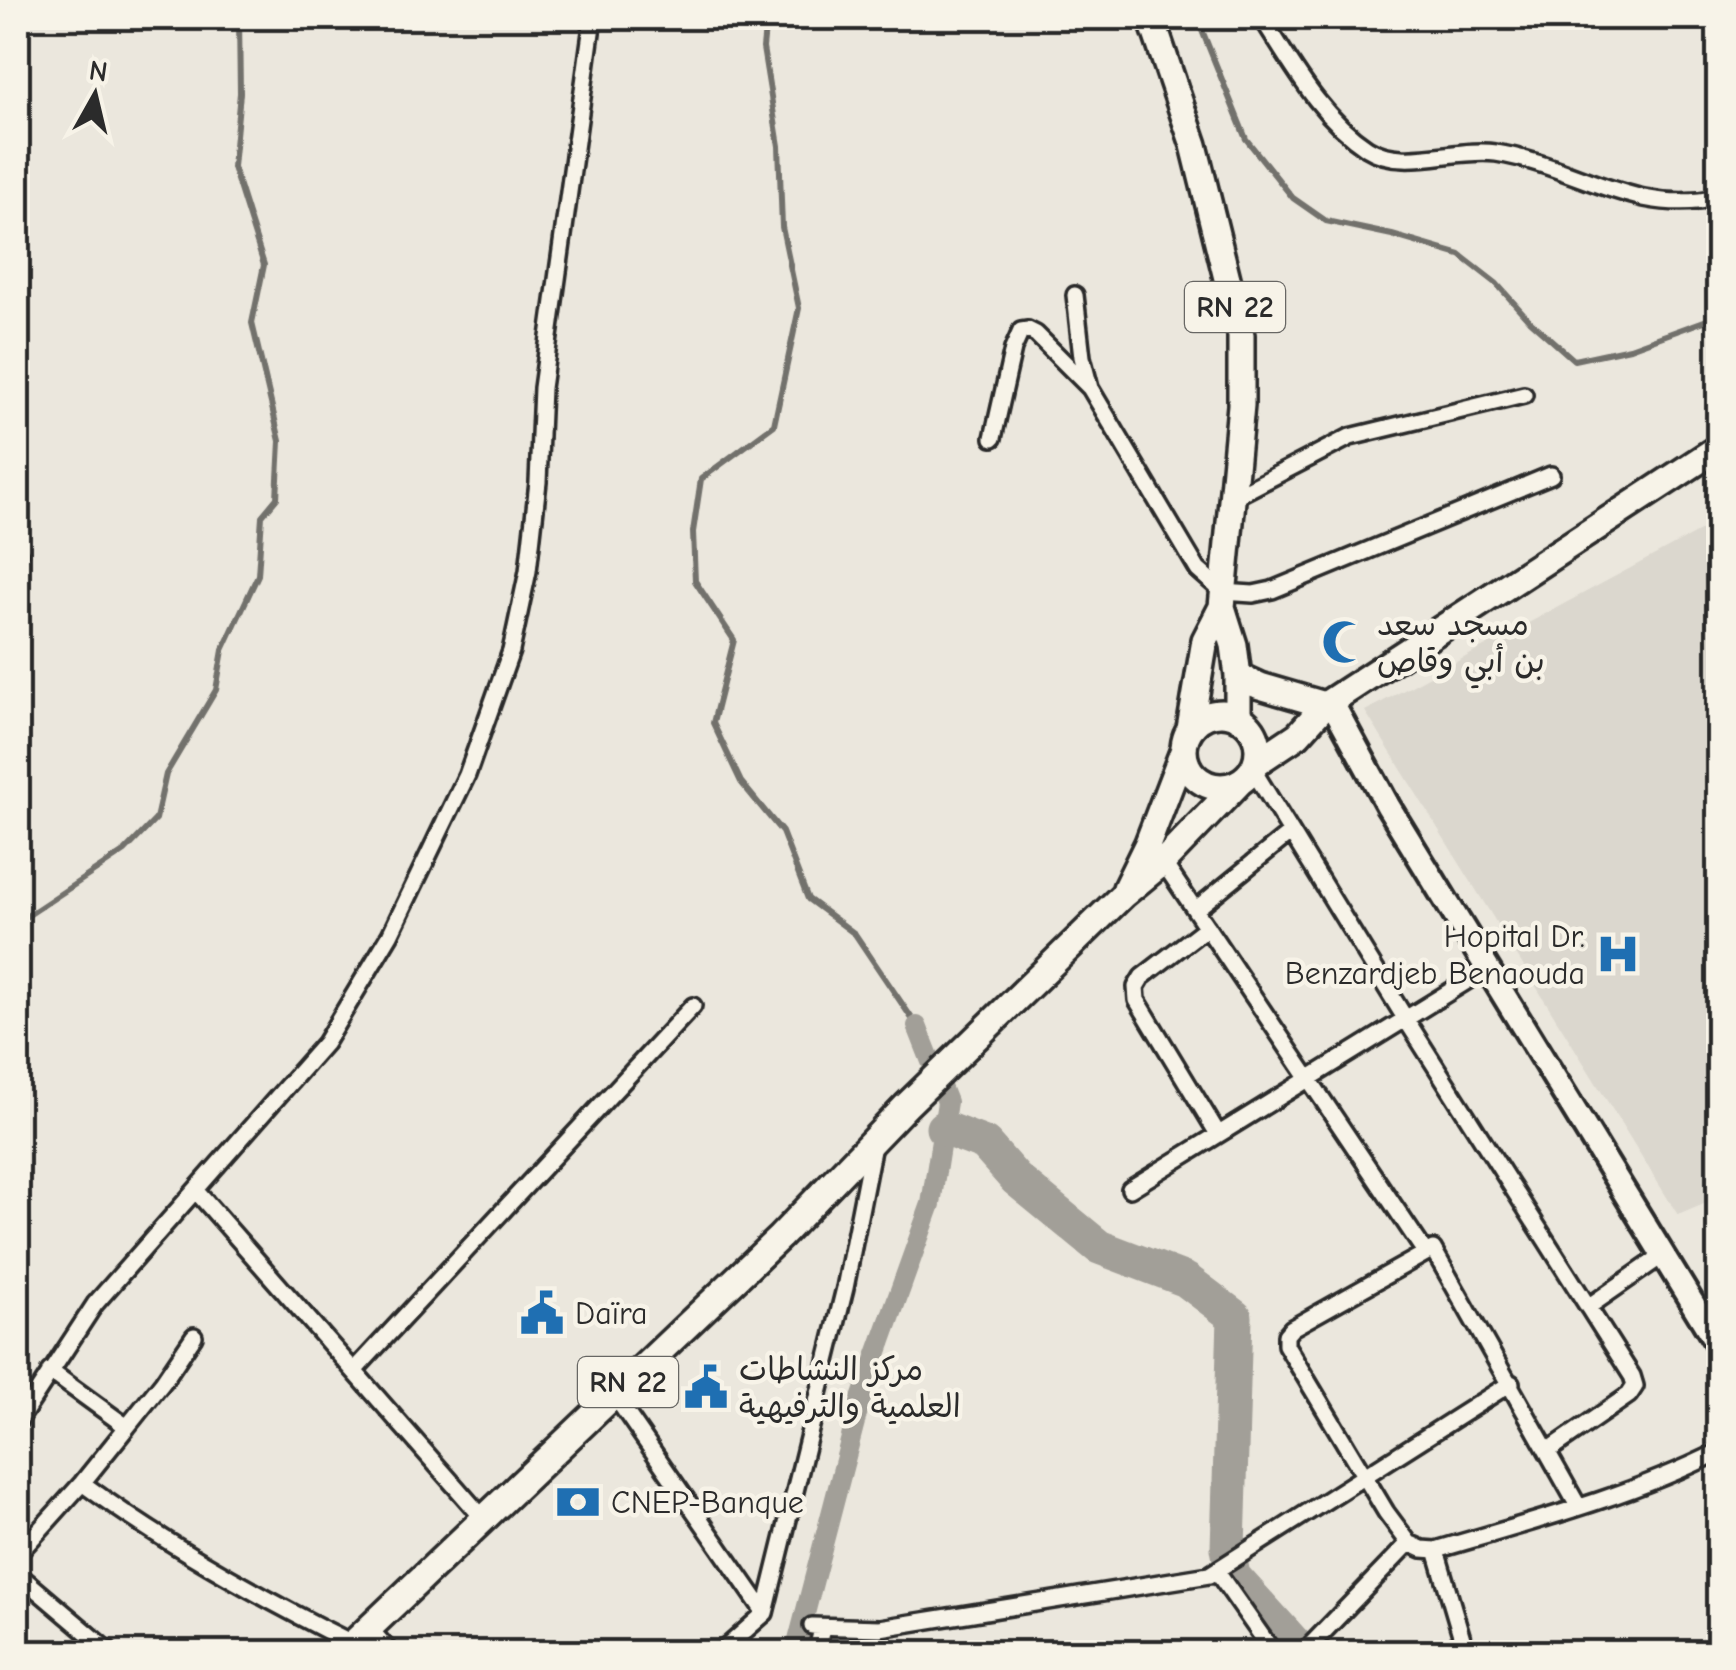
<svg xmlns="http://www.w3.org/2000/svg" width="1736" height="1670" viewBox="0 0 1736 1670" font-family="'Comic Neue','Playpen Sans Arabic',sans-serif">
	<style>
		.built { fill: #dbd7ce }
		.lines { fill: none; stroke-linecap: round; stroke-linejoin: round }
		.stream { stroke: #72716c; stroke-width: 6 }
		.canal { stroke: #a29f98; stroke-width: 20 }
		.river { stroke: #a29f98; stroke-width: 35 }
		.street-casing { stroke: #2b2b2b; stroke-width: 22 }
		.secondary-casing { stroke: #2b2b2b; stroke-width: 30 }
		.primary-casing { stroke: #2b2b2b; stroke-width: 32 }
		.street { stroke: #f7f3e8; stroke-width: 15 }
		.secondary { stroke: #f7f3e8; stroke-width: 22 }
		.primary { stroke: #f7f3e8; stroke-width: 25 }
		.labels { text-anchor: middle; stroke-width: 9; stroke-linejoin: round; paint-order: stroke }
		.shield { fill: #f7f3e8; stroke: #686764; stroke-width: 2.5 }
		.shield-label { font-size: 30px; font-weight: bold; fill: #2b2b2b }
		.poi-label { font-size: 32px; fill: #2b2b2b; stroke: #f7f3e8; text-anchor: start }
	</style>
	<rect width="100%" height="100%" fill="#ebe7dd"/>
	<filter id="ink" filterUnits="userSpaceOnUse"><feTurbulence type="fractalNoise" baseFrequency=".01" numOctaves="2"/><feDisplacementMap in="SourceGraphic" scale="20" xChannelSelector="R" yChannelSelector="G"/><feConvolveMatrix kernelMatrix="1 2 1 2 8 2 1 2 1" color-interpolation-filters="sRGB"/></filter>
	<g filter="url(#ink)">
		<path class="built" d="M1718,521V1198L1678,1215L1365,711Z"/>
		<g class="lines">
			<path class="stream" d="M766,18L763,48L779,146L782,227L799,308L774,425L701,479L693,532L695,581L734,640L713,723L741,782L782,832L808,899L855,934L917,1026
				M1197,18L1246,139L1293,198L1326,221L1392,235L1460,255L1496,283L1530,321L1574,360L1630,348L1718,316
				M18,922L125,851L156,819L166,774L216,690L223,650L258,575L262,516L277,498L280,441L252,323L264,265L233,167L240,93L239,18"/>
			<path class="canal" d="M795,1652L861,1399L931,1204L947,1102L917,1026"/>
			<path class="river" d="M943,1128L985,1144L1016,1179L1099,1247L1186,1280L1235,1317L1228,1548L1233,1576L1302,1652"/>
			<g class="street-casing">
				<path id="street" d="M1262,18C1292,64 1320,117 1367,148C1403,171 1457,147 1496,153C1577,166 1632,216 1718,198
					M1075,295L1082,357L1090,388L1198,570L1223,592L1253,594L1272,590L1551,475
					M993,438L1013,349L1021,331L1028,330L1036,334L1089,387
					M1232,498L1350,437L1524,395
					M18,554L19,555
					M1253,770L1405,1018L1632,1376L1635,1386L1629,1395L1548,1451
					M1163,862L1425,1252
					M1195,910L1291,832
					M1207,927L1142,977L1136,987L1137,1000L1218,1134
					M1130,1189L1488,968
					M196,1191L483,1518
					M1588,1307L1663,1255
					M354,1371L693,1006
					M614,1395L765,1613
					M18,1422L95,1304L325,1043L390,935L467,775L511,651L528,571L538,482L542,388L593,18
					M127,1427L163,1382L194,1336
					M82,1483C168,1546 259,1597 354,1644
					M1578,1506L1433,1249L1292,1328L1286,1335V1345L1386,1512L1409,1543L1422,1549L1436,1550C1531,1522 1631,1496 1718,1452
					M1436,1550L1466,1652
					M18,1554L82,1483L127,1427L50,1371
					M1217,1572L1273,1652
					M18,1574L110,1652
					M812,1626L880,1628L1209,1575L1511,1383
					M370,1629L390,1652
					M721,1652L765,1613L845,1288L873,1145
					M817,1652L822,1627
					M1304,1652L1409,1543"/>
			</g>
			<g class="secondary-casing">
				<path id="secondary" d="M1331,701L1388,806L1718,1345"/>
			</g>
			<g class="primary-casing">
				<path id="primary" d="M1151,18L1194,145L1241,335V405L1222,607L1234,645L1238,676V718
					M1238,676L1260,686L1325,705
					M1184 750a37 37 0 1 1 74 0a37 37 0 1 1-74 0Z
					M1190,729L1205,640L1222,607
					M1256,763L1298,735L1325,705L1718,448
					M1126,888L1148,843L1184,749
					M344,1652L780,1237L906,1106L1123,895L1163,862L1240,782"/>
			</g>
			<use href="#street" class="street"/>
			<use href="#secondary" class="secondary"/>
			<use href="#primary" class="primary"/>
		</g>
	</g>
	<defs>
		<g id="mosque-bare" transform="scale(3.45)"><path d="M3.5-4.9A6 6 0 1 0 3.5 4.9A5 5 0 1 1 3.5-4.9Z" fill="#1f6fb2" stroke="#f7f3e8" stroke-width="2.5" paint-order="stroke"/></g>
		<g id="hospital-bare" transform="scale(3.45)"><path d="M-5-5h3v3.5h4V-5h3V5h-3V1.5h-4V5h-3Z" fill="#1f6fb2" stroke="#f7f3e8" stroke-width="2.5" paint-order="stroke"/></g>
		<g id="civic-bare" transform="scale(3.45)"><path d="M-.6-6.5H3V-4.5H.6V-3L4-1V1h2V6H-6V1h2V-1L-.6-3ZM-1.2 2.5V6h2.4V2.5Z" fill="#1f6fb2" stroke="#f7f3e8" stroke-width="2.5" paint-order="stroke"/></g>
		<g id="bank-bare" transform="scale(3.45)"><path d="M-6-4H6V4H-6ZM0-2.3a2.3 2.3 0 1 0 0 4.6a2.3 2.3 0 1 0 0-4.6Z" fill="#1f6fb2" stroke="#f7f3e8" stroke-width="2.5" paint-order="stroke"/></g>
	</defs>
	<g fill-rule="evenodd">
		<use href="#mosque-bare" x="1344" y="642"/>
		<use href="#hospital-bare" x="1618" y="954"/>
		<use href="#civic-bare" x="542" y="1313"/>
		<use href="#civic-bare" x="706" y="1387"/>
		<use href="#bank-bare" x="578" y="1502"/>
	</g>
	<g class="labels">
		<g class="shield">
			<rect x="1185" y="282" width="100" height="50" rx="8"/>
			<rect x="578" y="1357" width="100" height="50" rx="8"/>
		</g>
		<g class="shield-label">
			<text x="1235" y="317">RN 22</text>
			<text x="628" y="1392">RN 22</text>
		</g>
		<g class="poi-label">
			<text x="1377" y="635">مسجد سعد<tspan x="1377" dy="37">بن أبي وقاص</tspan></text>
			<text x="1585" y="947" text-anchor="end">Hopital Dr.<tspan x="1585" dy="37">Benzardjeb Benaouda</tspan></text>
			<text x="575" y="1324">Daïra</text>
			<text x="739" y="1380">مركز النشاطات<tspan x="739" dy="37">العلمية والترفيهية</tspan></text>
			<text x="611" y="1513">CNEP-Banque</text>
		</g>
	</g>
	<rect width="1736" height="1670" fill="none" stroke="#f7f3e8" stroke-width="60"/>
	<rect x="30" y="30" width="1676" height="1610" fill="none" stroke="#2b2b2b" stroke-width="4" filter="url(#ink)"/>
	<g transform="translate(95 95) rotate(8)" stroke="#f7f3e8" stroke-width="8" paint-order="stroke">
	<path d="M0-8L18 38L0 25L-18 38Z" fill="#2b2b2b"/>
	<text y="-15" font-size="28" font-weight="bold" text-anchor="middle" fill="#2b2b2b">N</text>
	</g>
</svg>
